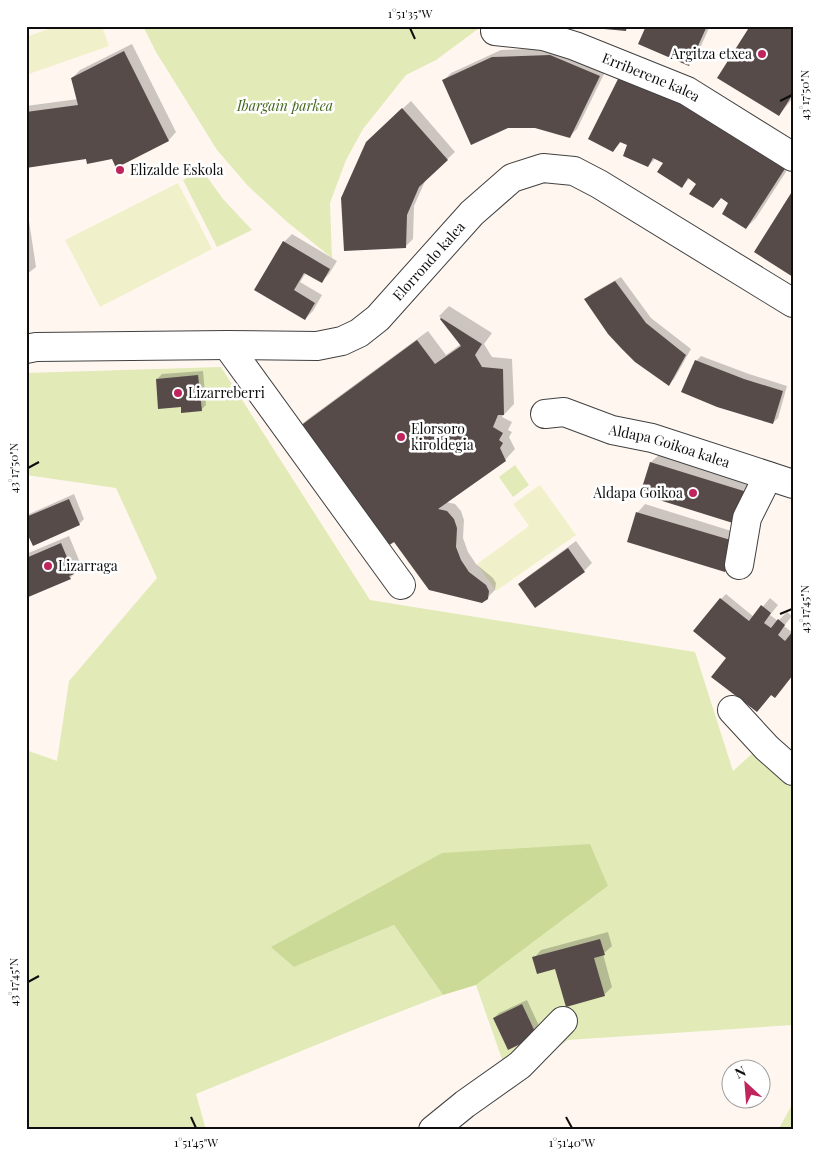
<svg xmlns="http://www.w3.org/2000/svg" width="819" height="1156" viewBox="0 0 819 1156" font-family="'Playfair Display',serif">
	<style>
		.green { fill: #e2eab8 }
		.forest { fill: #cbdb97 }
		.pitch { fill: #f0f1ca }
		.shadow { fill: #0003 }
		.building { fill: #574b4a }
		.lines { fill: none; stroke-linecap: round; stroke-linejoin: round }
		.minor-casing { stroke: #414141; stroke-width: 30 }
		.minor { stroke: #fff; stroke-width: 28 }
		.ticks { fill: none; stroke: #0e0e0e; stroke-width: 2 }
		.poi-dot { fill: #c0245d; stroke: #fff; stroke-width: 2 }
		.labels { text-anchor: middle; stroke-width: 5; stroke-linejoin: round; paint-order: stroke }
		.poi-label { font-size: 14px; fill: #0e0e0e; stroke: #fff; text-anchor: start }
		.street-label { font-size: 14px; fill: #0e0e0e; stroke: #fff }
		.park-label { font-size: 14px; font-style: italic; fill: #44671d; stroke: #fff }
		.neatline { fill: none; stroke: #0e0e0e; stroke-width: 2 }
		.ticks-label { font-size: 12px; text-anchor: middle; fill: #0e0e0e }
	</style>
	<rect width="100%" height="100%" fill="#fff7ef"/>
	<path class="green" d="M143,26H482L436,60L406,75L363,129L346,160L330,203L332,258L286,221L248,186L217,150L156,52Z
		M202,170L223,199L252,230L217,247L183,180Z
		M221,367L370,600L695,652L733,771L756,750L793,779V1025L568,1040L510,1082L476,985L608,886L442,853L294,967L394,925L443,995L353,1030L196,1094L206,1130H26V750L57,761L69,681L157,578L116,488L26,475V373Z
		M515,465L529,485L513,497L499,477Z
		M793,1103V1130H778Z"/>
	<path class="forest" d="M590,844L608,886L476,985L443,995L394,925L294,967L271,947L442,853Z"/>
	<path class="pitch" d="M57,26H102L109,46L26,75V37Z
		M178,183L212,249L100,307L65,240Z
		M540,485L576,535L496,591L477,564L529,526L513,504Z"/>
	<path class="shadow" d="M647,26H710L696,57L689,65Z
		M751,26H793V98L779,115Z
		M132,44L176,132L169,140L117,166L113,158L87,157L26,167V106L78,99L72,78L80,70Z
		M558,48L607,68L577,129L569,137L444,80L451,73L501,50Z
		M632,63L698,96L793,155V161L756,218L746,228L724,214L730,203L722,197L713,207L691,193L697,184L690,178L682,186L659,172L664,162L656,158L648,166L624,155L629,144L622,141L613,150L590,138L622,74Z
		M411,101L455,152L426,179L414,206L413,239L405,247L375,134Z
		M26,201L36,267L26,275Z
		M292,234L337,261L329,274L321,282L306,273L300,282L322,295L313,311L305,319L255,289L284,242Z
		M621,277L651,318L691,349L674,379L669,384L586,299L591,294Z
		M449,306L492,333L484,344L492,357L512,359L514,404L502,417L512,422L508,430L512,432L509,437L515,449L505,460L446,502L455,504L461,511L464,520L463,538L468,552L476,564L493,578L496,583L495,590L487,598L395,542L297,429L308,419L428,331L446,355L461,344L439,316Z
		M701,356L749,374L787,386L778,418L773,423L696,361Z
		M203,371L206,405L201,410L182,406L157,379L162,374Z
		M659,455L754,485L744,515L641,493L651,462Z
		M74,494L84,519L79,524L26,528L27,515Z
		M645,504L741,534L732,563L724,571L629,542L638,512Z
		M69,536L81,565L77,569L78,570L70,578L26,597V554Z
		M576,541L592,563L584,571L535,606L519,584L527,577Z
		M726,594L754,617L770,598L778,605L770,615L778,621L787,612L792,616L784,626L793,633L772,694L757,711L728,657L721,599Z
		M608,932L612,946L603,954L612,987L604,995L556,967L534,958L541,950Z
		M527,1000L541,1030L509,1048L494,1018L499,1013Z"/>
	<path class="building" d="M593,26H627L626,31L593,28Z
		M646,26H707L689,66L638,44Z
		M750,26H786L793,30V94L779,116L717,78Z
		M124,51L169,141L116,168L112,159L87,164L86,159L26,168V112L78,105L71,78Z
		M550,55L600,76L570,138L535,128H508L471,145L442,80L492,57Z
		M621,73L687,105L786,167L746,229L722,214L728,203L721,198L713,208L689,194L696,184L688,178L682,188L657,172L663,163L653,158L648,167L623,156L627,145L620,142L613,152L588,139Z
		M402,108L448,160L419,187L407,215L406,248L344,251L341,198L366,142Z
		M793,190V277L754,252Z
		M283,241L330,269L322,283L304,273L294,290L315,303L305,320L254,290Z
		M26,263L29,276H26Z
		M615,281L646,323L686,355L669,386L635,362L621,348L608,334L584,299Z
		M441,318L482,344L475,355L482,367L503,369L504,415H498L493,427L503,433L499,440L503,443L500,448L506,461L438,509L447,511L454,519L457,528L456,547L461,560L469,572L486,585L489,591L488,599L482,603L429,590L394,542L383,549L296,429L417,340L435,364L461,346L440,319Z
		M695,360L744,379L783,391L773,424L717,407L681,392Z
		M198,375L202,411L181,413V407L158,409L156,379Z
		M650,462L747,492L736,524L640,494Z
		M69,499L80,525L33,546L26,531V517Z
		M636,512L734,541L725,572L627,542Z
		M61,543L74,574L69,576L71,579L26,598V558Z
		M568,548L585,572L535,608L518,584Z
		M720,598L749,621L761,605L771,613L764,623L771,628L778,619L785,625L778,635L785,641L793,631V675L775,698L771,695L757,712L711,677L726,658L693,631Z
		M600,939L605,955L594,958L605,996L566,1007L555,969L537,974L532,957Z
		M522,1004L537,1036L508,1050L493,1018Z"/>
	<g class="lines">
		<g class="minor-casing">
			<g id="minor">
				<path id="s1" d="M495,31L543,36L575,46L687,91L793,157"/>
				<path d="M227,345L401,585"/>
				<path id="s2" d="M26,349L36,347L227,345L317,346L342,341L359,333L378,318L472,213L512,178L543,168L574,171L599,184L793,303"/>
				<path id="s3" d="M545,414L564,412L612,430L652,438L793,484"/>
				<path d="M739,565L747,518L768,476"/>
				<path d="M732,710L767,748L793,771"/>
				<path d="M433,1130L465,1104L520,1065L563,1021"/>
			</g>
		</g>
		<use href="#minor" class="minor"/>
	</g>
	<path class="ticks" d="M410,28L415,39M780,101L792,95M28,468L39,462M780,614L792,609M28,982L39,976M191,1117L196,1128M566,1117L572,1128"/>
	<g class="poi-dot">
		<circle cx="762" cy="54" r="5"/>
		<circle cx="120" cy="170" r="5"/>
		<circle cx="178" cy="393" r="5"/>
		<circle cx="401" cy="437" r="5"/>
		<circle cx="693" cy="493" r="5"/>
		<circle cx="48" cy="566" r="5"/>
	</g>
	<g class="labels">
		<g class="poi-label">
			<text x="752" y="59" text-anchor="end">Argitza etxea</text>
			<text x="130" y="175">Elizalde Eskola</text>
			<text x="188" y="398">Lizarreberri</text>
			<text x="411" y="434">Elorsoro<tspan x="411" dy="16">kiroldegia</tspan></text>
			<text x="683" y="498" text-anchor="end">Aldapa Goikoa</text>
			<text x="58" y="571">Lizarraga</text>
		</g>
		<g class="street-label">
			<text dy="5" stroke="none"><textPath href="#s1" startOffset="164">Erriberene kalea</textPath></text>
			<text dy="5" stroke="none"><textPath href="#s2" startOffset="436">Elorrondo kalea</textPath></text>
			<text dy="5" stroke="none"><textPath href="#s3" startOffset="130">Aldapa Goikoa kalea</textPath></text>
		</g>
		<g class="park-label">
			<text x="285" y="111">Ibargain parkea</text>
		</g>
	</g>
	<rect width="819" height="1156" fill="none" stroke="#ffffff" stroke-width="55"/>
	<g transform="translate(746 1084) rotate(334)"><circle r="24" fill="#ffffff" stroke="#9f9f9f"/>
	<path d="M0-4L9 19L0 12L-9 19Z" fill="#c0245d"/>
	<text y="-8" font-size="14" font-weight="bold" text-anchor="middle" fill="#0e0e0e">N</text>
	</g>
	<rect x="28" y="28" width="764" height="1100" class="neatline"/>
	<g class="ticks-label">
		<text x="410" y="18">1°51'35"W</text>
		<text transform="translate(805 95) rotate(-90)" y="4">43°17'50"N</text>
		<text transform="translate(14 468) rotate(-90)" y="4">43°17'50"N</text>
		<text transform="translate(805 609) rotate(-90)" y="4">43°17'45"N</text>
		<text transform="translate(14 982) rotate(-90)" y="4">43°17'45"N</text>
		<text x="196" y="1147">1°51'45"W</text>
		<text x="572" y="1147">1°51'40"W</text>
	</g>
</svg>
